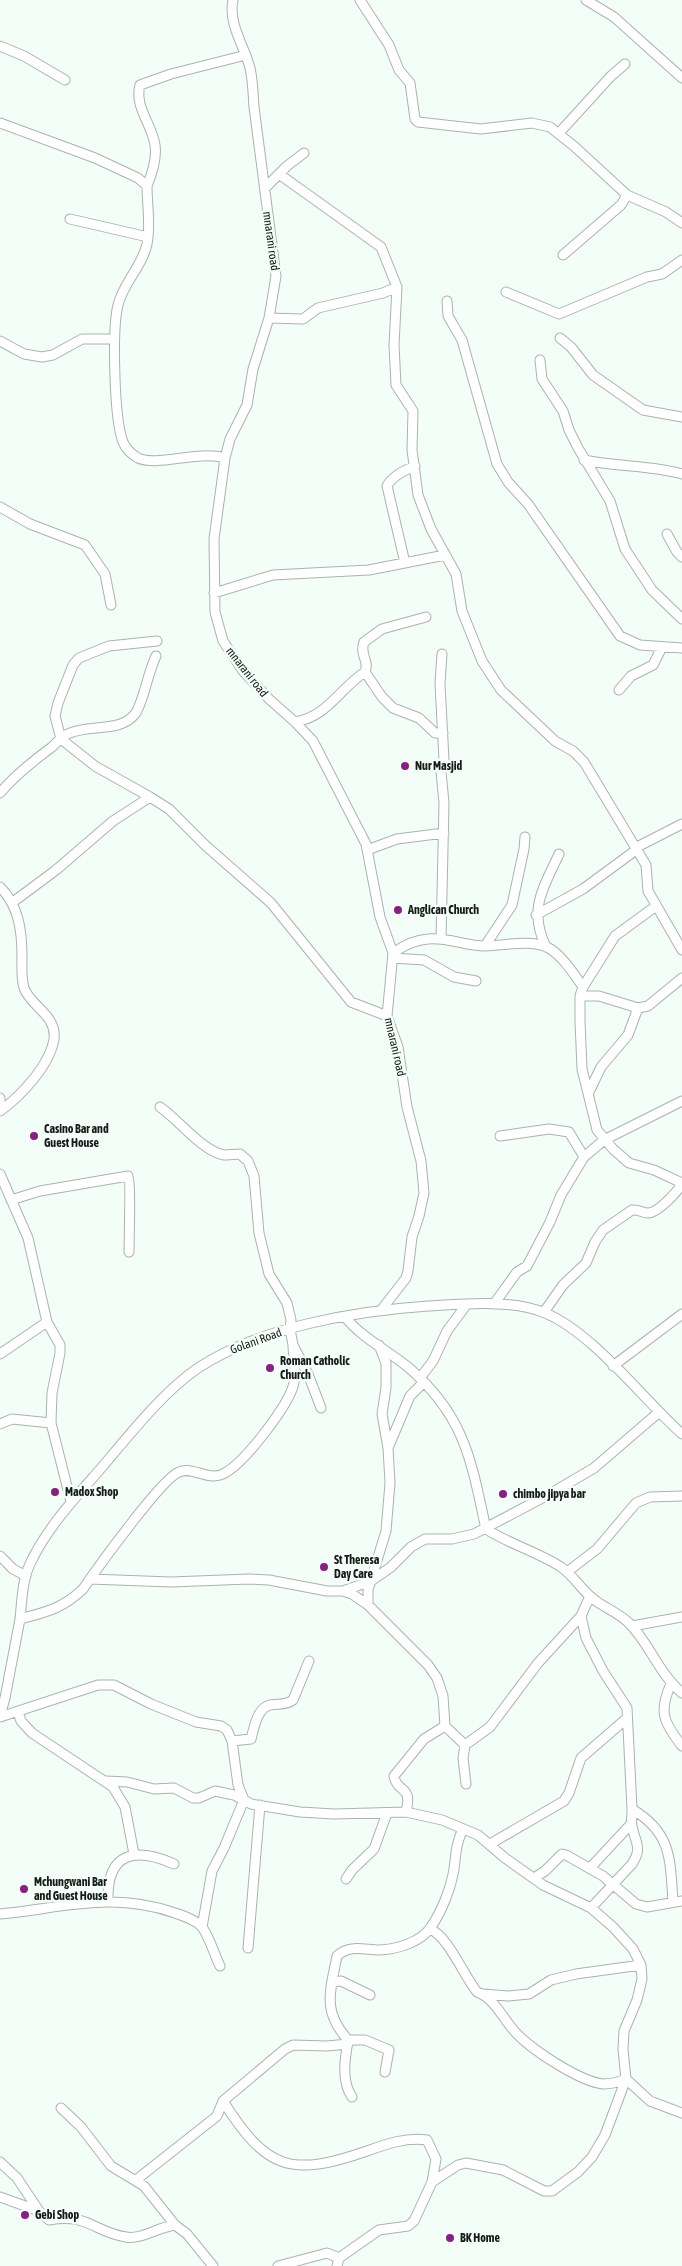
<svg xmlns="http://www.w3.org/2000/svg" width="682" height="2266" viewBox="0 0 682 2266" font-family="'Asap Condensed',sans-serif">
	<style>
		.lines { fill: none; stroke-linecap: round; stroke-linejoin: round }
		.minor-casing { stroke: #aab3af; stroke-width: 11 }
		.minor { stroke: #fff; stroke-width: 9 }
		.poi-dot { fill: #891e84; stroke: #f4fef9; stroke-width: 2 }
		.labels { text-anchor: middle; stroke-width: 5; stroke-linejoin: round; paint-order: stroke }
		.street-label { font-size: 12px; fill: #171b19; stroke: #f4fef9 }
		.poi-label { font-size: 12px; font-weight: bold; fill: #171b19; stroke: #f4fef9; text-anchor: start }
	</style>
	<rect width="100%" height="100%" fill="#f4fef9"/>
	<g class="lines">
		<g class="minor-casing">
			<path id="minor" d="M233,0C228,24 244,45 250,68C253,81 253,94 254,107L276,276L269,318L253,369L247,405L230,439L225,458L214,539L215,612L223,641L243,671L269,699L295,722L313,741L366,844L380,917L393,953L387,1016L398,1047L407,1107L421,1161L424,1193L419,1216L412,1237L408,1271L406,1278L382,1309
				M360,0L389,45L399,70L410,83L415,119L418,122L481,129L532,123L550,127L575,147L627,195L666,212L682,223
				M586,0L614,17L682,78
				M0,46L24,56L65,80
				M0,123L95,158L138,178L147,186C147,205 151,226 147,244C142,267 123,283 118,305C112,329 114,419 123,442C126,449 131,454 138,458C158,467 197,450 225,458
				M559,133L611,76L625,64
				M279,174L381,247L397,287L394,345L396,385L413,411L412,450L418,495L431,529L456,574L462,611L482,661L501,690L555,741L573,751L584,762L646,865L648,891L682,950
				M147,186C152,174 157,158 155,145C152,124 134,107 140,85L171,74L246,55
				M265,188L287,166L304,153
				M70,219L148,237
				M563,255L621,205L627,195
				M506,292L559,314L647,277L662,274L682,260
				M447,301L448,316L462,340L497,464L508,482L528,504L620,636L640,645L682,648
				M269,318L303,319L318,308L383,293L397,287
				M560,338L571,347L593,375L643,410L682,417
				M0,341L24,354L42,357L53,355L82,339H114
				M540,360L542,379L563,411L569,430L578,448L610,501L625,549L652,590L682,619
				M584,460C617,467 650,465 682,474
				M0,507L30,524L85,545L105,574L111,605
				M667,534L677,552L682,557
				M405,563L387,486C392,476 405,470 415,466
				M214,593L273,575L369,570L445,555
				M365,672L382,697L393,708L419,718L435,733H443
				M619,690L631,676L653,665L662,647
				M295,722C327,717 339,689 365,672C370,661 359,655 364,642L382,629L426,617
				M0,793C15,775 33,761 52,747C57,742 63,735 70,733C90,724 120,733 135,714C143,704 148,672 156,656
				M150,797L95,766L61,739L55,716L58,703L73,665L79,658L109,646L157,641
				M635,848L682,824
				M367,850L397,839L444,833
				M0,887C19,906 22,931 22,957C22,968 21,978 24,988C31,1007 57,1015 54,1039C50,1065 21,1096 0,1111
				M13,902L56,870L113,821L150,797L169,809L205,845L271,903L351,1002L387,1016
				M536,915L583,889L636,850
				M441,939L444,803L441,772L444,760L440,684L442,654
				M485,946L512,905L524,849L525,837
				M546,947C528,909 543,889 559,854
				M393,953C404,945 414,940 428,939C447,937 466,946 485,946C504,946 529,939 547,947C561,954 574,974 583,987L580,996V1021L582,1069L597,1130L613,1149L629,1163L654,1170L682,1183
				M393,958L424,960L454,977L476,981
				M583,987L615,936L656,906
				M580,996H599L638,1008L648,1006L682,978
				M589,1092L601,1067L628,1035L638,1008
				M0,1098V1101
				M160,1107C179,1120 202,1151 224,1155C229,1155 235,1154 240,1154L248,1161L254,1176L259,1233L269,1274L287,1303L291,1320L290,1329L293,1345L308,1374L321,1408
				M500,1136L549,1129L569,1132L584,1157
				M0,1174L28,1238L47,1322L60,1345V1353L52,1393L51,1423L71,1502
				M11,1200L40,1191L128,1176C131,1179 129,1242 129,1252
				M494,1304L517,1272L527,1266L550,1222L561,1195L584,1157L604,1140L682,1101
				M544,1312L563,1285L586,1263L595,1242L603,1230L632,1210C639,1209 642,1213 648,1213C658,1213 677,1192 682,1184
				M345,1317C362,1338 387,1350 408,1367C465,1416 471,1460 486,1529C509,1544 538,1552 561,1567C573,1575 580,1588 591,1597C602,1607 618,1612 629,1623C650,1644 659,1674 682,1693
				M379,1345L386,1363V1388L382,1414L388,1448
				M0,1354L47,1322
				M613,1366L682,1314
				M420,1378L433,1361L447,1331L467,1304
				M0,1424L12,1419L51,1423
				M0,1556L13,1569L26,1576
				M567,1572L597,1549L636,1503L650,1497L682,1496
				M90,1579L171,1582L249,1579L269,1580L327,1591H343L371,1581L391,1567L411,1547L425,1539H452L474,1534L548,1495L594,1468L658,1413
				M343,1591L352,1594L368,1605L428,1665L437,1678L443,1696L445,1726L465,1745
				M590,1596L581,1616L586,1638L603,1671L627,1708L632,1809C632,1814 631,1821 632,1826C635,1843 643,1847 632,1864L591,1908
				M368,1605V1590L386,1531L390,1483L388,1448L410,1396L423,1383
				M20,1619C46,1612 62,1609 83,1589C96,1570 162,1478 179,1472C193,1466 207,1481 223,1474C244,1464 289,1405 294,1383C297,1372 293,1356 293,1345
				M632,1626L682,1617
				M671,1684C658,1712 664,1723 682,1746
				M18,1712L21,1721L32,1733L113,1787L125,1807L134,1854
				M0,1716L5,1698C10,1672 15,1646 20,1619C22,1601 22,1581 30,1564C47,1527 77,1496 103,1466C130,1434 164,1391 198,1368C260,1327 355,1311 428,1306C464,1304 511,1299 545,1313C592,1332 643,1399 682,1434
				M0,1717L98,1685H114L151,1704L196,1722L221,1726L227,1730L232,1741L238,1785L244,1800L251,1804L300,1812L334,1814L406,1812L442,1820L478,1835L505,1858L543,1885L591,1908L613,1927L633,1949L641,1965L642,1979L637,2000L624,2031L623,2049L626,2079L605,2135L592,2157L578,2172L552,2191H544L503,2170L466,2163L458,2165L432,2182L414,2221L408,2226L379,2230L339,2258L337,2266
				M232,1741L251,1739C254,1728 257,1708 270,1705C279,1703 285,1706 293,1700L309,1661
				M106,1781L127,1782L154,1789L174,1788L193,1798H199L215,1791L234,1795L244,1800L224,1848L212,1871L202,1927
				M466,1784L463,1758L465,1745L490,1727L538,1663L581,1616
				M632,1809C672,1833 670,1859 673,1902
				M406,1812C413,1784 397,1794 394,1776L424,1739L445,1726
				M490,1844L564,1801L569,1793L581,1758L626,1719
				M590,1868L631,1824
				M534,1878L545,1871L562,1854L566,1855L603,1876L636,1904L647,1907L682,1901
				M346,1879L352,1870L374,1849L387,1813
				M108,1900C107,1852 135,1847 174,1864
				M0,1914C63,1908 112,1891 175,1913C184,1916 196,1920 202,1927C210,1938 214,1954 220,1966
				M430,1929C448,1936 464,1976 477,1992C495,1998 504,2021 517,2034C534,2051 579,2081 603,2084C611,2084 619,2082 626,2079L650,2101L682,2113
				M248,1948L260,1805
				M333,1982L341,1981L370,1995
				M483,1994L508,1996L529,1994L551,1980L576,1974L641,1965
				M348,2041C345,2058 341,2081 352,2097
				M348,2044L327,2046L293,2045L285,2049L223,2101C266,2169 290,2178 367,2151C386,2144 406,2137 427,2140L436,2159L432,2182
				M385,2072L389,2050L365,2040H348C322,2011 330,1992 337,1956C350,1944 364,1950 380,1950C398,1949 421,1942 431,1927C442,1911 451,1888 454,1869C456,1854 456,1843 463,1829
				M61,2108L81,2127L111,2166L144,2186L175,2225
				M0,2162L17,2178L39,2211
				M136,2180L217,2116L223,2101
				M0,2197L39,2211L49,2220C88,2213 94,2232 126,2237C141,2240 158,2227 175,2225L187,2234L213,2266
				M278,2266L327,2253L339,2258"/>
		</g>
		<use href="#minor" class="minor"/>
	</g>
	<g class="poi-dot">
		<circle cx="405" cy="766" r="5"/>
		<circle cx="398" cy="910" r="5"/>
		<circle cx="34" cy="1136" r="5"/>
		<circle cx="270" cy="1368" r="5"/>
		<circle cx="55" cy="1492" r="5"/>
		<circle cx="503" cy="1494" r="5"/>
		<circle cx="324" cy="1567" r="5"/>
		<circle cx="24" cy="1889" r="5"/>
		<circle cx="25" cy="2215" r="5"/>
		<circle cx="450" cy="2238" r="5"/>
	</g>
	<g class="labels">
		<g class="street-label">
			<text transform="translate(271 241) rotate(82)" y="4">mnarani road</text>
			<text transform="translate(247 672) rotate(52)" y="4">mnarani road</text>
			<text transform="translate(395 1047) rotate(77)" y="4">mnarani road</text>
			<text transform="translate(256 1341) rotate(-20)" y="4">Golani Road</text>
		</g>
		<g class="poi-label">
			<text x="415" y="770">Nur Masjid</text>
			<text x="408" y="914">Anglican Church</text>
			<text x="44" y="1133">Casino Bar and<tspan x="44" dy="14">Guest House</tspan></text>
			<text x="280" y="1365">Roman Catholic<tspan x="280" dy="14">Church</tspan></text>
			<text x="65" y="1496">Madox Shop</text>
			<text x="513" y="1498">chimbo jipya bar</text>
			<text x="334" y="1564">St Theresa<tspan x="334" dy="14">Day Care</tspan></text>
			<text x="34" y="1886">Mchungwani Bar<tspan x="34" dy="14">and Guest House</tspan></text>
			<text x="35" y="2219">Gebi Shop</text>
			<text x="460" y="2242">BK Home</text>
		</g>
	</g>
</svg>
